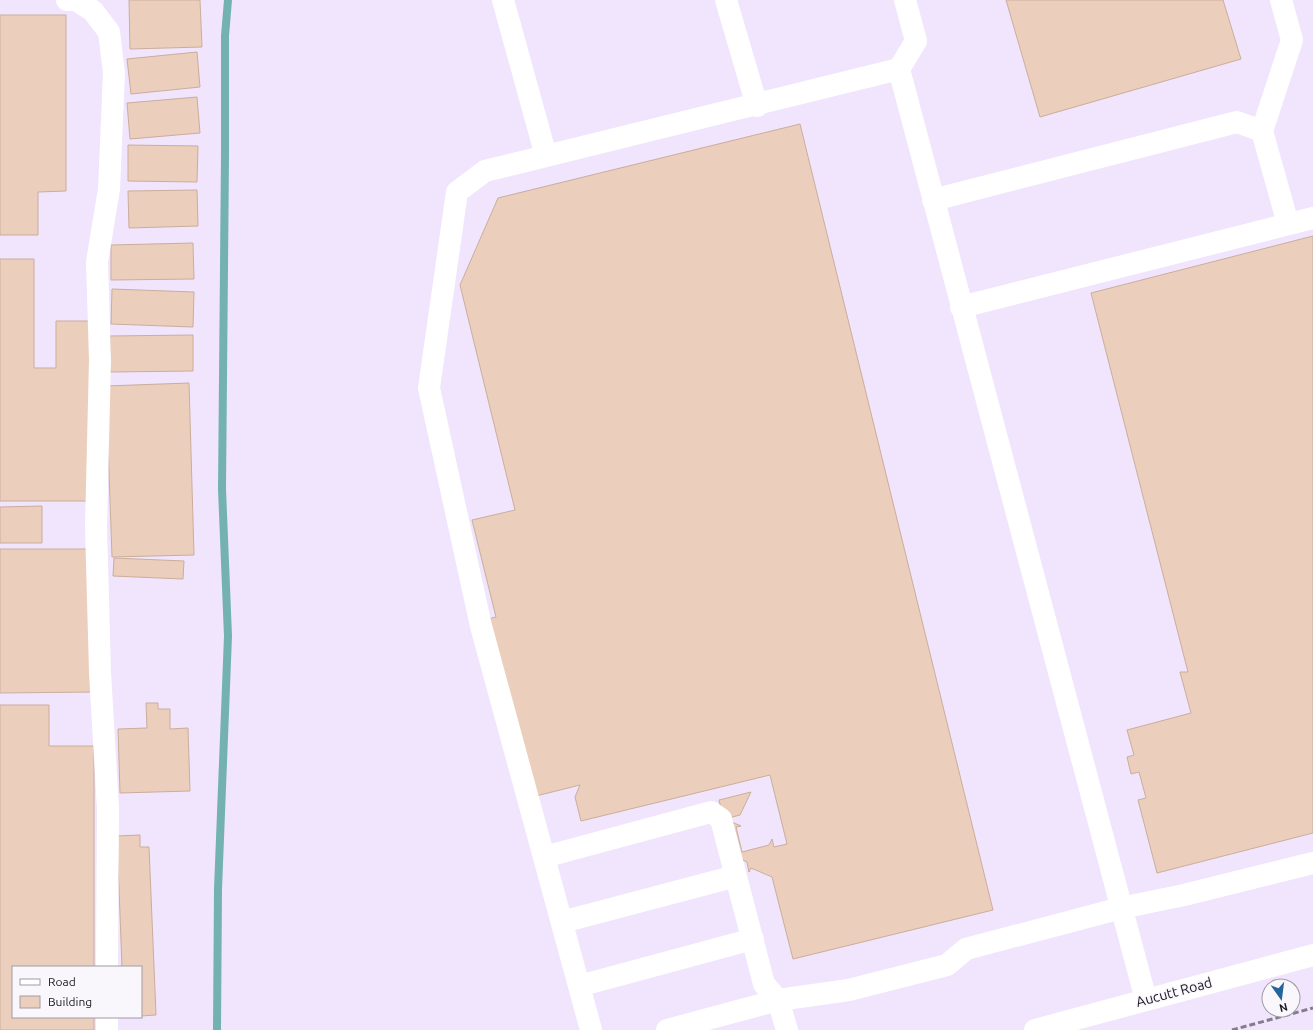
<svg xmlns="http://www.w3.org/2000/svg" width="1313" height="1030" viewBox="0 0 1313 1030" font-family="Ubuntu,sans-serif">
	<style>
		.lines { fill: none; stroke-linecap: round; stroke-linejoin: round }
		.stream { stroke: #74b1b1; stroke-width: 8 }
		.building { fill: #eccebc; stroke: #caad9c }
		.minor { stroke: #fff; stroke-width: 22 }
		.rail { stroke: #847c8d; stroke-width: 3; stroke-dasharray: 6 3; stroke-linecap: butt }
		.labels { text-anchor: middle; stroke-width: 3; stroke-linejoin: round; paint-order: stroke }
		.street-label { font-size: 14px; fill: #1b1620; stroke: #f9f6fc }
	</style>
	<rect width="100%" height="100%" fill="#f0e5fc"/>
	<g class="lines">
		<path class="stream" d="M217,1030L218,889L228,636L222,489L225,155V36L228,0"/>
	</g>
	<path class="building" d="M129,0H200L202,47L130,49Z
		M1006,0H1223L1241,59L1040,117Z
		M0,15H66V191L38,192V235H0Z
		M197,52L200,87L131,94L127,59Z
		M197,97L200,133L130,139L127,103Z
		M800,124L993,910L793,959L772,877L751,868L749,872L747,862L732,855L719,800L751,792L740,815L725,819L741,826L736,827L742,852L769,845L772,839L774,847L787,844L770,775L581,821L575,797L580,785L528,798L484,620L496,617L472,520L515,510L460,285L498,198Z
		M128,145L198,146L197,182L128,181Z
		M197,190L198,226L129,228L128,191Z
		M1313,236V833L1157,873L1138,800L1146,798L1139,772L1131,774L1127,757L1134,755L1127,730L1191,713L1180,672H1188L1091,293Z
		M193,243L194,279L111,280V245Z
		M0,259H34V368H56V321H94L95,501H0Z
		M112,289L194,292L193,327L111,324Z
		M193,335V371L110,372V336Z
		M189,383L194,555L112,557L106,386Z
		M42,506V543H0V507Z
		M0,549H93V692L0,693Z
		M114,558L184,561L183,579L113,576Z
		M146,703H158V709H170V729L188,728L190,791L120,793L118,729L147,728Z
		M0,705H49V746H94V967H13V1017H94V1030H0Z
		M140,835V847H149L156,1015L141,1016V967H122L117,836Z"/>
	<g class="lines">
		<path class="minor" d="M67,0H76L93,11L109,32L114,73L109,189L97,262L100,360L96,527L100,672L108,809L107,967
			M503,0L546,156
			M726,0L757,106
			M899,69L916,41L905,0
			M1262,131L1292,40L1281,0
			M933,200L1237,122L1262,131L1288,224
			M961,307L1313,218
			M544,857L711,812L721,819L764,984L778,1000L787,1030
			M562,922L736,876
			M579,986L753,939
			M107,1030V1017
			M591,1030L481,626L429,388L457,192L485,171L899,69L1146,1000
			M667,1030L778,1000L849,990L947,965L966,949L1121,908L1184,895L1313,863
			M1035,1030L1313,955"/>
		<path class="rail" d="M1232,1030L1313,1008"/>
	</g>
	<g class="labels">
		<g class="street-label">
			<text transform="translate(1174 992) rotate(-15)" y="5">Aucutt Road</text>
		</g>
	</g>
	<rect x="12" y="966" width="130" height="52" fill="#f9f6fc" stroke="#a09ca4"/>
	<rect x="20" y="979" width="20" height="6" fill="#ffffff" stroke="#a09ca4"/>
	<text x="48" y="986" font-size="12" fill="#1b1620">Road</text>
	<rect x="20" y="996" width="20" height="12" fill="#eccebc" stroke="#a09ca4"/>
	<text x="48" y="1006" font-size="12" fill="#1b1620">Building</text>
	<g transform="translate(1281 998) rotate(166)"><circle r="19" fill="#f9f6fc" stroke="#a09ca4"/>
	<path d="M0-3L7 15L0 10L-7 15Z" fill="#23659b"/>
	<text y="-6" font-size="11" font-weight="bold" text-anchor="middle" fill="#1b1620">N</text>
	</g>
</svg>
